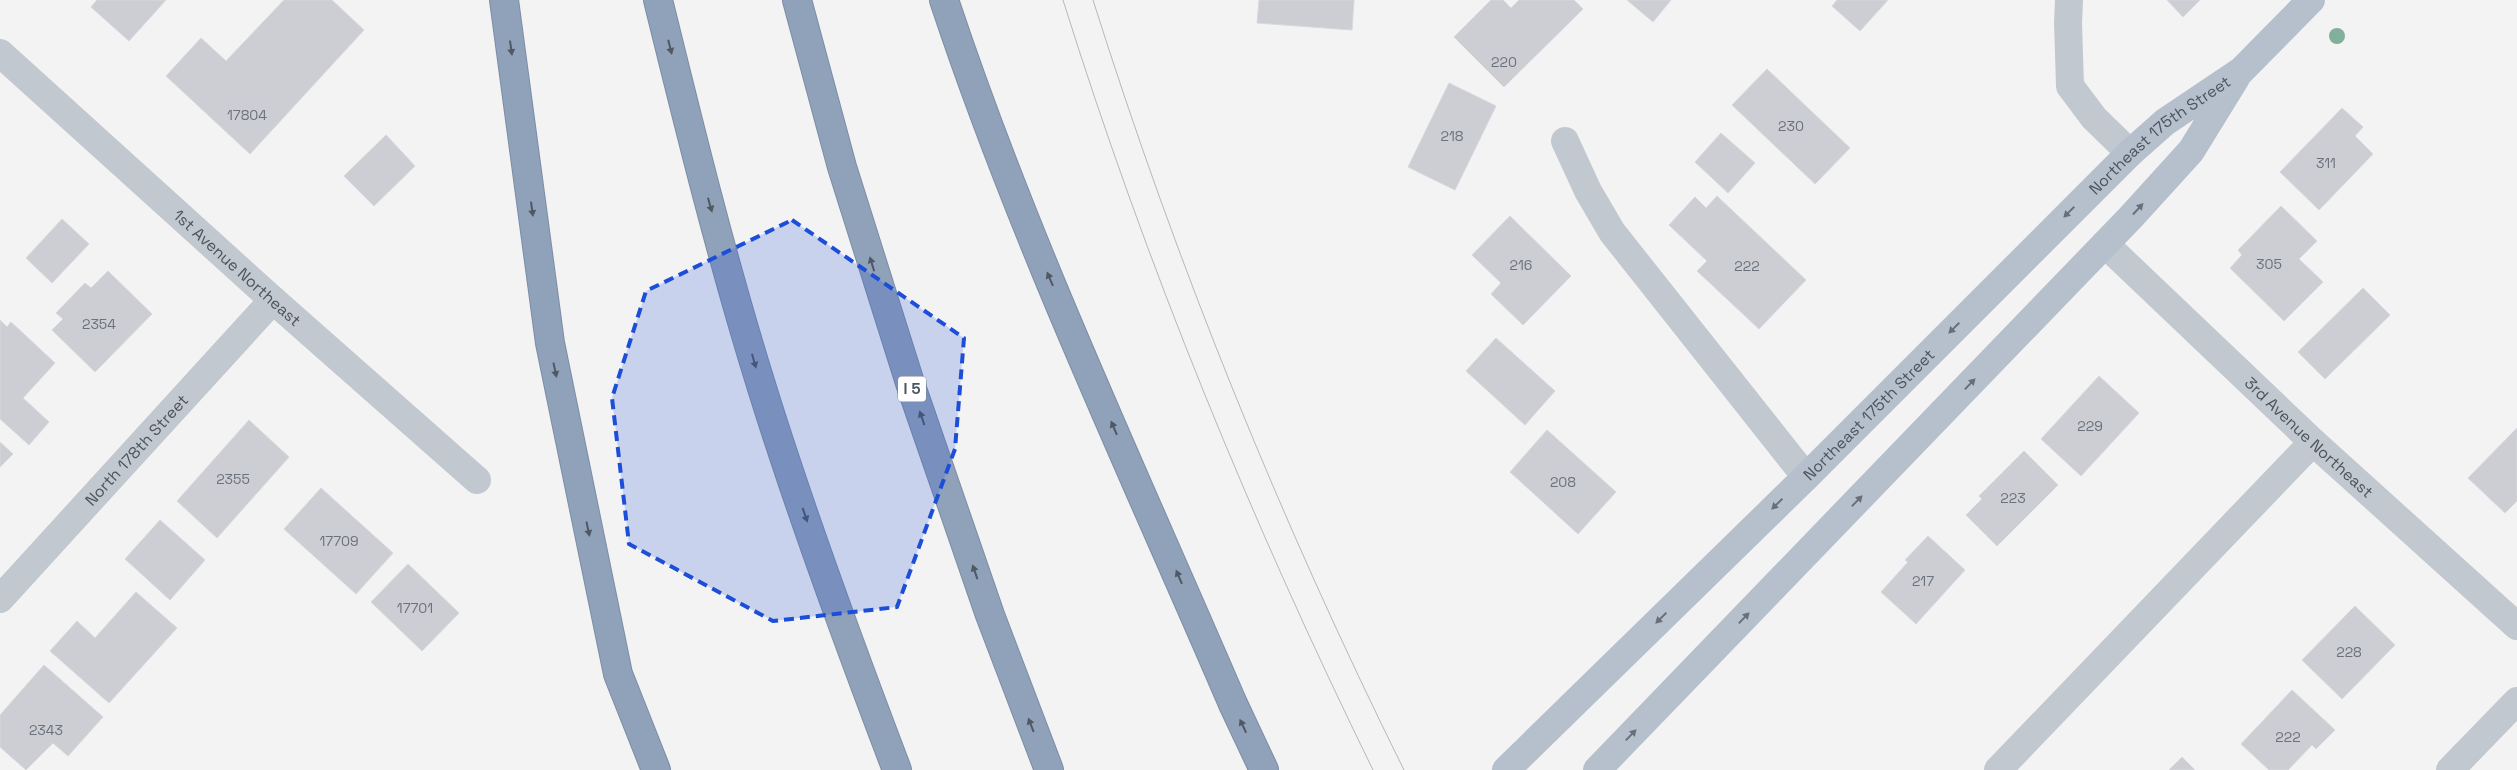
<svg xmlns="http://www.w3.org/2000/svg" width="2517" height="770" viewBox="0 0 2517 770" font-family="'Space Grotesk',sans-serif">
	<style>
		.building { fill: #cdced4; stroke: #d7d8dd }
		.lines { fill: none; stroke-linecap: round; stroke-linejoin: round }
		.highway-casing { stroke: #7c8da6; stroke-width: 30 }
		.minor { stroke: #c2c8cf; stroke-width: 28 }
		.major { stroke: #b6c0cd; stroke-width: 28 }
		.highway { stroke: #90a1ba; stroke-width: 28 }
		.tram { stroke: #b5b7bb; stroke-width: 1 }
		.tree { fill: #81af9c }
		.oneway { fill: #4f5863 }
		.oneway2 { fill: #666f7a }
		.marked { fill: #1d4ed8; fill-opacity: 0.2; stroke: #1d4ed8; stroke-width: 4; stroke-dasharray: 10 6; stroke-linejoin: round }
		.labels { text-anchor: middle; stroke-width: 5; stroke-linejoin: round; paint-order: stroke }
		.number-label { font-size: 14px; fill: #6c727c }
		.shield { fill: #fff; stroke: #82878e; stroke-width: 1 }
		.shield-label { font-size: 15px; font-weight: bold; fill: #4c545e }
		.street-label { font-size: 16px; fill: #4c545e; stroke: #fff }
	</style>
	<rect width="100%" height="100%" fill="#f4f3f3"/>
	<path class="building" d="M97,0H166L129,41L91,7Z
		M284,0H332L364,30L250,154L166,76L201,38L226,61Z
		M1259,0H1354L1352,30L1257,23Z
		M1491,0H1503L1511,8L1519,0H1574L1583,9L1504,87L1454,37Z
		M1627,0H1671L1653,22Z
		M1837,0H1888L1860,31L1832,6Z
		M2167,0H2200L2183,17Z
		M1767,69L1850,148L1815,184L1732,105Z
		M1449,83L1496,106L1455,190L1408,167Z
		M2342,108L2363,127L2355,136L2373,154L2319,210L2280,172Z
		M1721,133L1755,163L1728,193L1695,162Z
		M386,135L415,166L374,206L344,176Z
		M1717,196L1806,280L1759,329L1697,271L1707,261L1669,225L1695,197L1706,208Z
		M2281,206L2317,241L2299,259L2323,282L2284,321L2230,268L2242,255L2238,250Z
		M1510,216L1571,276L1523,325L1491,294L1501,283L1472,255Z
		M62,219L89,244L52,283L26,258Z
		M108,271L152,314L95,372L52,330L63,319L56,313L85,283L91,288Z
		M2363,288L2390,315L2325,379L2298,352Z
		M0,320L7,327L11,322L55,363L23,398L49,422L29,445L0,419Z
		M1496,338L1555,391L1525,425L1466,371Z
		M2099,376L2139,413L2081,476L2041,439Z
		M249,420L289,457L217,538L177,501Z
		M2517,428V501L2505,513L2468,478Z
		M1547,430L1616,492L1578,534L1510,472Z
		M0,442L13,454L0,467Z
		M2024,451L2058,485L1997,546L1966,515L1982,499L1979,496Z
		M321,488L393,553L356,594L284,529Z
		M160,520L205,560L170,600L125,559Z
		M1928,536L1965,570L1916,624L1881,592L1908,562L1905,560Z
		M408,564L459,613L422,651L371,602Z
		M136,592L177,628L109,703L50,651L77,621L95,638Z
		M2355,606L2395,645L2342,699L2302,660Z
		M44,665L103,717L68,756L53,743L26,770L0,747V715Z
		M2292,690L2335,730L2316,749L2312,745L2288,770H2269L2241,744Z
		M2182,757L2195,770H2169Z"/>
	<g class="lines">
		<g class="highway-casing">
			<path id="highway" d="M504,0L550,343L618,674L656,770
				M658,0C690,130 722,260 762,388C802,517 849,644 897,770
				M797,0L842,167L911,386L990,615L1049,770
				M944,0C1024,241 1133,471 1233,704L1264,770"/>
		</g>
		<g class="minor">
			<path d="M2069,0L2068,23L2070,86L2094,118L2130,153"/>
			<path id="s1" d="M0,53L273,300L477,480"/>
			<path d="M1565,141L1588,191L1612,232L1806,477"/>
			<path id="s2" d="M2105,244L2313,442L2517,626"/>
			<path id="s3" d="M0,599L273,300"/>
			<path d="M1998,770L2313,442"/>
			<path d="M2450,770L2517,701"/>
		</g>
		<g class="major">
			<path id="s4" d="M1506,770L1806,477L2130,153L2165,122L2241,71L2311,0"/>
			<path d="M1597,770L2131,217L2191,151L2236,78"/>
		</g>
		<use href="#highway" class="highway"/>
		<path class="tram" d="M1063,0C1146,265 1251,521 1373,770
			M1093,0C1177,266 1280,520 1404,770"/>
	</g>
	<circle class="tree" cx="2337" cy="36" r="8"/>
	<defs><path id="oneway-solid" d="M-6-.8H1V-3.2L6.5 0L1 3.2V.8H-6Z" transform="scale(1.25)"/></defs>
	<g class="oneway">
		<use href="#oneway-solid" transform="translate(670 47) rotate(76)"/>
		<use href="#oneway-solid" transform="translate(511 48) rotate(82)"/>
		<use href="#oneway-solid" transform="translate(710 205) rotate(74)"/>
		<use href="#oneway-solid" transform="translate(532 209) rotate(82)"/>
		<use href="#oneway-solid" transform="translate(872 264) rotate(-107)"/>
		<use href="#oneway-solid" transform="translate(1050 279) rotate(-113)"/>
		<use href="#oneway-solid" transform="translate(754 361) rotate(74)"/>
		<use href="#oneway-solid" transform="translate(555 370) rotate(78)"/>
		<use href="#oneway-solid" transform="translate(922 418) rotate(-109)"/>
		<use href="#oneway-solid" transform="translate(1114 428) rotate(-113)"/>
		<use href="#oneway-solid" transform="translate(805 515) rotate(71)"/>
		<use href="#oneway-solid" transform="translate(588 529) rotate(78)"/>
		<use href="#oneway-solid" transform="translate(975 572) rotate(-109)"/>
		<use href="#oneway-solid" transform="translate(1179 577) rotate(-113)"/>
		<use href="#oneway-solid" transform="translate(1031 725) rotate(-111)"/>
		<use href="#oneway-solid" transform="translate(1243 726) rotate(-115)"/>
	</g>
	<g class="oneway2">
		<use href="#oneway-solid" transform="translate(2138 209) rotate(-47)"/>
		<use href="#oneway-solid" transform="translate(2069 212) rotate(135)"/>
		<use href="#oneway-solid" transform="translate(1954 328) rotate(135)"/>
		<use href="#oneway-solid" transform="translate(1970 384) rotate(-46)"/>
		<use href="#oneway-solid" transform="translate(1857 501) rotate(-46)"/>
		<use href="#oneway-solid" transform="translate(1777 504) rotate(136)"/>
		<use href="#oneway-solid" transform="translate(1661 618) rotate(136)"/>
		<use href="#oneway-solid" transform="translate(1744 618) rotate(-46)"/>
		<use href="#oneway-solid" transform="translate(1631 735) rotate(-46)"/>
	</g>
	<path class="marked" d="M792,220L964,338L955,449L897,607L773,621L629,544L612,398L646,291Z"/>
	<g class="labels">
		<g class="number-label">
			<text x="1504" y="67">220</text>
			<text x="247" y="120">17804</text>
			<text x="1791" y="131">230</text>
			<text x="1452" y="141">218</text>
			<text x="2326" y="168">311</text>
			<text x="2269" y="269">305</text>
			<text x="1521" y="270">216</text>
			<text x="1747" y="271">222</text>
			<text x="99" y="329">2354</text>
			<text x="2090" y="431">229</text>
			<text x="233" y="484">2355</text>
			<text x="1563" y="487">208</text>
			<text x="2013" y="503">223</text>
			<text x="339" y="546">17709</text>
			<text x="1923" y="586">217</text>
			<text x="415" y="613">17701</text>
			<text x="2349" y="657">228</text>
			<text x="46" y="735">2343</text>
			<text x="2288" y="742">222</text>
		</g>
		<rect class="shield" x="898" y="376.5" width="28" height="25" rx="4"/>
		<g class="shield-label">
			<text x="912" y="394">I 5</text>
		</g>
		<g class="street-label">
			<text dy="6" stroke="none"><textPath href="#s4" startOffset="912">Northeast 175th Street</textPath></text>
			<text dy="6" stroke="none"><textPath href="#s1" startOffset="320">1st Avenue Northeast</textPath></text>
			<text dy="6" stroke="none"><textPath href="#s4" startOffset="508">Northeast 175th Street</textPath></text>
			<text dy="6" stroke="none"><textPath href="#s2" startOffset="281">3rd Avenue Northeast</textPath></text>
			<text dy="6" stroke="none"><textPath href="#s3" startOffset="202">North 178th Street</textPath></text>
		</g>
	</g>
</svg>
